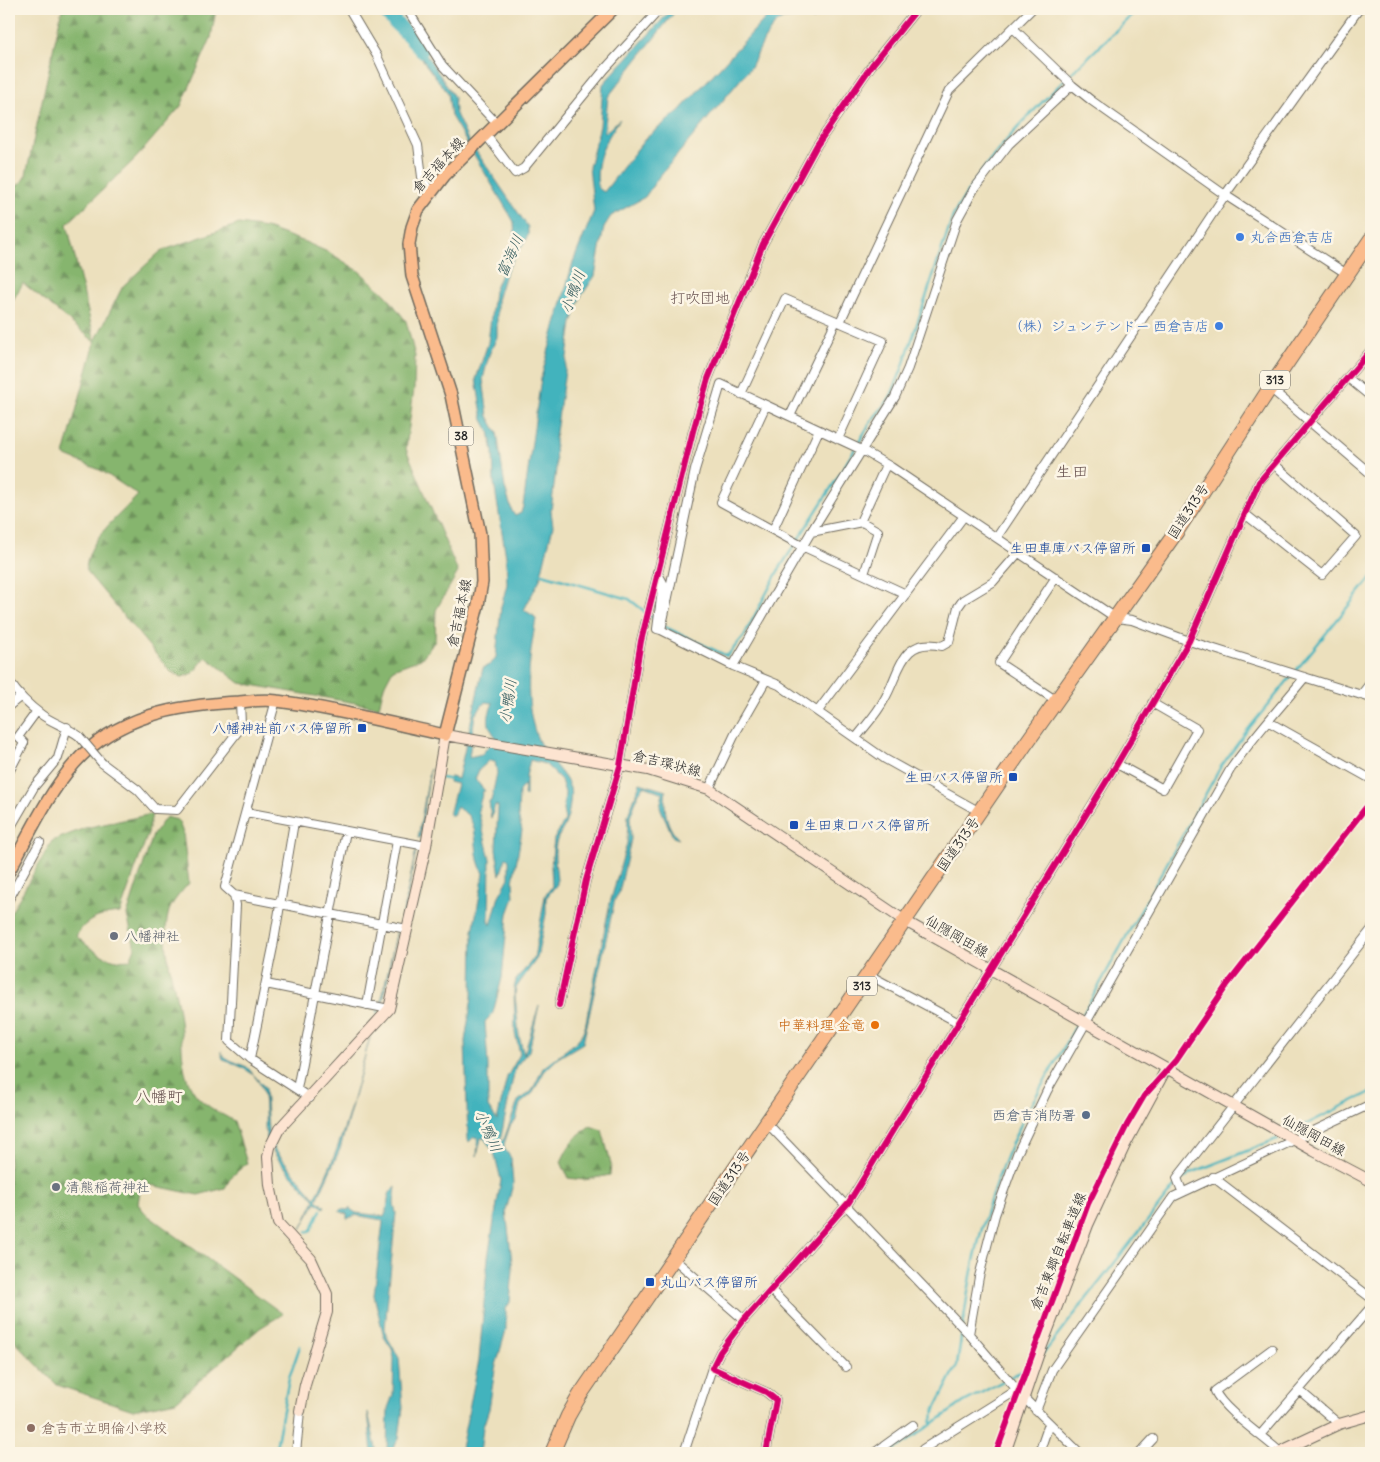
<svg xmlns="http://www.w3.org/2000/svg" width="1380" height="1462" viewBox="0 0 1380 1462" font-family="Delius,'Klee One',sans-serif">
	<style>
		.forest { fill: url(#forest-firs); stroke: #58704c }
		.water { fill: #43b3bd; stroke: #376f74; fill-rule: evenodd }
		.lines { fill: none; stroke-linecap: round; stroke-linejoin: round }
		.stream { stroke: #43b3bd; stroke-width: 2.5 }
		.river { stroke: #43b3bd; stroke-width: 15 }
		.street-casing { stroke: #6f6a5e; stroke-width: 10 }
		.secondary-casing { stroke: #6f6a5e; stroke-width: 12 }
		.primary-casing { stroke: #6f6a5e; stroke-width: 14 }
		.highway-casing { stroke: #6f6a5e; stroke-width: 16 }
		.street { stroke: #fff; stroke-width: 8 }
		.secondary { stroke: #fde4d1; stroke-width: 10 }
		.primary { stroke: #fabb8c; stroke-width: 11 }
		.highway { stroke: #fabb8c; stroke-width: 14 }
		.street-bridge-casing { stroke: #6f6a5e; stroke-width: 10; stroke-linecap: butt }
		.street-bridge { stroke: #fff; stroke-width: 8 }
		.cycleway-casing { stroke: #fcf5e5; stroke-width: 9 }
		.cycleway { stroke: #d6006c; stroke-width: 6 }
		.shop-dot { fill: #3f7fe0; stroke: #fcf5e5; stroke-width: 2 }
		.transit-dot { fill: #1a4fb4; stroke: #fcf5e5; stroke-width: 2 }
		.worship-dot { fill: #6b7280; stroke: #fcf5e5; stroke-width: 2 }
		.food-dot { fill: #e8710a; stroke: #fcf5e5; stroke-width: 2 }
		.service-dot { fill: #5c6f8a; stroke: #fcf5e5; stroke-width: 2 }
		.education-dot { fill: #8d6e63; stroke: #fcf5e5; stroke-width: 2 }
		.labels { text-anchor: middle; stroke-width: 5; stroke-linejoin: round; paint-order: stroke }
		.shield { fill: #fcf5e5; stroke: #6a6863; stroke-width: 1 }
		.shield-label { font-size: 12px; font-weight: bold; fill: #2b2b2b }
		.street-label { font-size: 14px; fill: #2b2b2b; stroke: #fcf5e5 }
		.shop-label { font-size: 14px; fill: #366cbe; stroke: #fcf5e5; text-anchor: start }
		.transit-label { font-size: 14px; fill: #164399; stroke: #fcf5e5; text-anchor: end }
		.worship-label { font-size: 14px; fill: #5b616d; stroke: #fcf5e5; text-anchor: start }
		.food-label { font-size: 14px; fill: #c56008; stroke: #fcf5e5; text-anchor: end }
		.service-label { font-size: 14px; fill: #4e5e75; stroke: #fcf5e5; text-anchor: end }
		.education-label { font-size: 14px; fill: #785e54; stroke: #fcf5e5; text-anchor: start }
		.water-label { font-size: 15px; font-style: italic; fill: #335b5e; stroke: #fcf5e5 }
		.neighbourhood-label { font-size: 15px; fill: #695351; stroke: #fcf5e5 }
		.quarter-label { font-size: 16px; fill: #695351; stroke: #fcf5e5 }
	</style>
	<defs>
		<pattern id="forest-firs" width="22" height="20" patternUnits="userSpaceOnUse" patternTransform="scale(1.25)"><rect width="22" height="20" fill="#86b56e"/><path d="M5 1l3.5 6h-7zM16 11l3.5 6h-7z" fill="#6e935b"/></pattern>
	</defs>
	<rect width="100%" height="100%" fill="#fcf5e5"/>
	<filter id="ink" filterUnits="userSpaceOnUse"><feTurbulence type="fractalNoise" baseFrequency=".02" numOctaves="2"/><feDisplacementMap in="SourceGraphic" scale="10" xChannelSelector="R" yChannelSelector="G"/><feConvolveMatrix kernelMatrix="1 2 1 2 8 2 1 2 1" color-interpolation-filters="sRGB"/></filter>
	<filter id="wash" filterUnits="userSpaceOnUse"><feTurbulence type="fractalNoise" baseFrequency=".0096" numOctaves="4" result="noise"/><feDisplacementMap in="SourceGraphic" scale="20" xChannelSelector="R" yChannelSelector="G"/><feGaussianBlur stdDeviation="1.12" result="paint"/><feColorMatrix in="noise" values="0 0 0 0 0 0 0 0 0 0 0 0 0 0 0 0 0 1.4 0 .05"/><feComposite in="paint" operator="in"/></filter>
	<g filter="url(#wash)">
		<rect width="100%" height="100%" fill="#ece0bd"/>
		<path class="forest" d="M62,9H216L211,38L181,106L136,158L67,224L95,341L123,286L161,251L239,224L266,228L305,242L330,253L359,271L386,295L406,321L415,356L414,389L406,449L458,572L436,610L435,641L421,659L393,669L384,686L379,707L240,683L206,657L193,673L182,677L170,671L86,571C87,538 118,518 138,495L102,471L64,455L95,342L23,283L9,307V191L21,183L26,175Z
			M152,814L148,833L120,913C100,915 87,918 76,936C92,950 108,963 130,960L135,948L127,915L153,835L166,817L178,820L183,833L189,883C181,893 170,903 168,915C160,949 177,987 180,1021C183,1043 180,1069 192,1089C200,1104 220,1113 234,1121L247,1163L231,1177L225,1188L198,1195L141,1183L138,1204L146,1214L283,1314L260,1328L176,1401L133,1410L57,1385L17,1344L9,1329V916L52,841L85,828Z
			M590,1126L602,1130L611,1164L610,1175L584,1180L568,1178L561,1162C568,1146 575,1136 590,1126Z"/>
		<path class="water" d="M672,9H677L608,97L604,134L620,119C605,141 594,160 598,188L604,192L645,139L679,111L774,9H827L813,20V15L782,19L775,24L764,40L751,67L658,178L645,197L611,216L604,227L595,276L580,298L572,323L555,439L556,469L551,511L553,526L540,579L524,610L534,616L536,619C529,659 522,706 540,744C547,760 565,772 570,788C572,796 569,814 566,822C564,829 558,835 556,843C553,857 557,870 557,884L546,898V914L537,958L516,988L515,995L519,1036L524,1055L539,1005L529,1051L516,1066L514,1073L500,1142L504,1139L518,1101L532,1091L543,1068L576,1042L584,1032L610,903L627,843L628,815L640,783L666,791C663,806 666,828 679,839L673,837L660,807L663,793L644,786L639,793L630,817L631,839L619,893L615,899L583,1043L558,1058L544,1072L533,1093L520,1104L516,1120L510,1126L504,1144V1148L511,1158L513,1184L506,1211L513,1270L510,1302L506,1309V1330L495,1369L489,1409L483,1427L480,1453H460L479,1360L488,1257L501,1180L494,1152L484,1138H481L477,1156L478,1138L474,1137L469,1142L468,1140L465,1041L472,997L473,931L484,873C472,858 480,833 469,817C467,813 461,811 457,807L453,815H449L457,784L449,782L450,777L458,779L483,668L491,664L496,657L501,607L507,584L506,557L494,483L493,452L489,431L483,420L476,379L488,343L494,291L515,239L514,222L510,215L451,116L448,93L426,65L409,34L411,31L454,97L455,112L467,138L528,227V235L525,242L516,254L504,277L497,300V337L489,355L483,379L488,416L497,432L505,488L512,511L515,516L521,513L523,506L541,378L573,262L594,211L589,167L600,126L603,84ZM485,702L493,703C487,717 486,725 496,737L482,754L469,757L475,715ZM490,760L495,761L497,773L491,801H489L491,818L495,805L498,806L496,850L500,875L506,858L509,860V878L499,896L491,925L489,921L490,859L478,810L483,791H485L475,779L479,770ZM530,760L545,764L561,780L565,793L563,810L565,820L554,839L551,866L552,886L545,896L534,958L516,980L514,988L515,1033L520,1054L507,1077L497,1120L488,1107V1065L485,1022L493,1013L502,978L508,914L514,897L513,882L522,830L518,816L519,791L525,784L524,796H526V776Z
			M430,769L420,838H418Z
			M416,850L403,922H401Z
			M397,930L383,1002H381Z
			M370,1037L340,1149L317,1200L325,1206L324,1208L316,1202L301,1229L315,1200C298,1181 273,1160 266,1135C264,1128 266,1118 265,1111C265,1079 252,1069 223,1060L221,1051L225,1058L247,1067L265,1088L268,1130L275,1150L315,1198C342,1148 355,1092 370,1037Z
			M396,1187L394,1203L396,1213L385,1328L386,1335L399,1358L403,1408L399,1438L391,1453H387L388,1408L393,1395L394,1358L392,1349L384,1337L374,1295L383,1222L382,1220L355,1215L347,1219V1214L339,1211L341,1209L348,1210L349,1208L356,1213L384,1216C391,1208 383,1194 396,1187Z
			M368,1412L376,1448L375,1453H372Z"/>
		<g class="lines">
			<path class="stream" d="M539,573L629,599L657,621
				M663,626L727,656L744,636L778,571L840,474L872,420L890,398L902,369L953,216C998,134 1073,74 1138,9
				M441,778L453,780
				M378,1013V1011
				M1081,1018L1220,768L1246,732L1371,578
				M1295,1130L1371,1092
				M307,1232L311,1230L321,1210
				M963,1326C972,1255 991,1182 1024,1118C1041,1086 1060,1055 1078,1022
				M1044,1353L1177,1183L1191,1173L1277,1139
				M931,1423L935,1409L957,1366L962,1331
				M275,1453L289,1378L300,1346
				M890,1453L964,1402L1031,1366"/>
			<path class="river" d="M384,9C394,25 411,34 421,50"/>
		</g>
	</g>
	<g filter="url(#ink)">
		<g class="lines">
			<g class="street-casing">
				<path id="street" d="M349,9L377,56L418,145L422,177L430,192
					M407,9L442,65L497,124
					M1013,28L1072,85L1092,101L1225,195L1347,274
					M486,135L515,173L524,168L605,69L660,9
					M840,322L949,91L1032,9
					M1348,378L1371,397
					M1270,388L1371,474
					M741,394L785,299L883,341L838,439
					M766,405L721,502L802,546L906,594
					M790,416L836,321
					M1245,514L1322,575L1356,536L1274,464
					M860,522L886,465
					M773,530L819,430
					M811,532L862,522L878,531L864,574
					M997,537L1225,195L1359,9
					M657,572L663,583L657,629L661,630L695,470L721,384L862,450L891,467L1116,618L1132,620L1189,641L1371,698
					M1056,577L999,663L1057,701
					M661,630L733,666L779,685L885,759L980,812
					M733,666L811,532L895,397L908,368L957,220L974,189L1009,144L1072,85
					M9,681C18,695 28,705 42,715C53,723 67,727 79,736
					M1361,695L1371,682
					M276,700L225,887L234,895L236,905L229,1041L250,1059L310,1098
					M9,706L20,697
					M818,711L964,516
					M1269,722L1369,778
					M856,738C865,726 877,714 884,700C900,674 900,636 942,646L949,642L958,607L963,600L993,582L1019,552
					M102,763L138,790L155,809L177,810L239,730L241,724L240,702
					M1117,764L1163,789L1197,729L1152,703
					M9,772L24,743L18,737L37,711
					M709,789L735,734L766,680
					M246,812L426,846
					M9,830L34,787L58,758L67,727
					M234,895L407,929
					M9,899L40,842
					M869,975L959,1023
					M266,984L389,1009
					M367,1005L397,841
					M559,1005L586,880L620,766L641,641L693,431L708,379L763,244L817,145L872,65L917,9
					M250,1059L273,947L294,822
					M297,1089L346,831
					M767,1123L969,1334L1023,1397L1080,1453
					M1213,1177L1371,1298
					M1182,1191L1177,1178L1371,930
					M674,1259L744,1320
					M771,1290L846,1367
					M969,1334L979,1277L995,1215L1017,1154L1047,1091L1230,770C1252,738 1280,708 1305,677
					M1272,1349L1215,1391C1223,1410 1263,1436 1280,1452
					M1299,1390L1339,1424
					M1036,1411L1052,1370L1173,1197L1371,1104
					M1261,1434L1371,1307
					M296,1453L300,1411
					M684,1453L712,1368
					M766,1453L776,1400L766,1392L712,1368L720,1352L744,1320L849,1202L1117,764L1189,641L1259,482L1371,350
					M874,1453L913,1425
					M922,1453L923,1449L1017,1390
					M1039,1453L1049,1424
					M1140,1453L1153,1439"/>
			</g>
			<g class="secondary-casing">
				<path id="secondary" d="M300,1411L305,1385L327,1312V1294L311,1259L278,1223L270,1185L268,1157L270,1147L279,1129L389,1009L426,846L445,735L648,770L709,789L905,921L1314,1151L1371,1181
					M1005,1453L1038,1356L1088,1225L1125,1145L1166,1069
					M1277,1453L1339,1424L1371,1415"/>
			</g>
			<g class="primary-casing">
				<path id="primary" d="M9,871C29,835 47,795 74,764C116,715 179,705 239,702C252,701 264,699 277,701C333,708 389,723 445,735L478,605L482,582L480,534L451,395L412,276L409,244L412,227L418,210L445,175L613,9"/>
			</g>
			<g class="highway-casing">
				<path id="highway" d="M552,1453L568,1416L580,1395L1025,745L1177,531L1270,388L1371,239"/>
			</g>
			<use href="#street" class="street"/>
			<use href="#secondary" class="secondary"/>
			<use href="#primary" class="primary"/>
			<use href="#highway" class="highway"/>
			<g class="street-bridge-casing">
				<path id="street-bridge" d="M79,736L102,763"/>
			</g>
			<use href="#street-bridge" class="street-bridge"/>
			<g class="cycleway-casing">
				<path id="cycleway" d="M559,1005L586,880L620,766L641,641L693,431L708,379L763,244L817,145L872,65L917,9
					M766,1453L776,1400L766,1392L712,1368L720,1352L744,1320L849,1202L1117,764L1189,641L1259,482L1371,350
					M996,1453L1088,1204L1127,1125L1144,1096L1176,1060L1227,985L1371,801"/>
			</g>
			<use href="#cycleway" class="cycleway"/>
		</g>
	</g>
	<g class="shop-dot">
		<circle cx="1240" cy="237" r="5"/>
		<circle cx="1219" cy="326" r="5"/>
	</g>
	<g class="transit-dot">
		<rect x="1141" y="543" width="10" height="10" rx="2.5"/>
		<rect x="357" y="723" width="10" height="10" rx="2.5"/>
		<rect x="1008" y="772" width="10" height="10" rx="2.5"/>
		<rect x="789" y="820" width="10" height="10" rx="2.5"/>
		<rect x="645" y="1277" width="10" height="10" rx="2.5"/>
	</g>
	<g class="worship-dot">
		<circle cx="114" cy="936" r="5"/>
		<circle cx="56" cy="1187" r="5"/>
	</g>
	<circle class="food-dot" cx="875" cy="1025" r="5"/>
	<circle class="service-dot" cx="1086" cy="1115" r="5"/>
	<circle class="education-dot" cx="31" cy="1428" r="5"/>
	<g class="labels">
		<g class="shield">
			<rect x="1260" y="370.5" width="30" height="19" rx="4"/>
			<rect x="448.5" y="426.5" width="25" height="19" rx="4"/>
			<rect x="847" y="976.5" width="30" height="19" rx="4"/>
		</g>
		<g class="shield-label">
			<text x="1275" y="384">313</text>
			<text x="461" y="440">38</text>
			<text x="862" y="990">313</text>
		</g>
		<g class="street-label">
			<text transform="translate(438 165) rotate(-48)" y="5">倉吉福本線</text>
			<text transform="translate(1188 511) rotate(-57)" y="5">国道313号</text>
			<text transform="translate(459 613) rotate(-78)" y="5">倉吉福本線</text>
			<text transform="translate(667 763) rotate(14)" y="5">倉吉環状線</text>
			<text transform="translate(958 844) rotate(-55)" y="5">国道313号</text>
			<text transform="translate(957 936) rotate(30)" y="5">仙隠岡田線</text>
			<text transform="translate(1314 1135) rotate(29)" y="5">仙隠岡田線</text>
			<text transform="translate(729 1178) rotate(-56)" y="5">国道313号</text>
			<text transform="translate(1058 1251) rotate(-68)" y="5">倉吉東郷自転車道線</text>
		</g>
		<g class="shop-label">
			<text x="1250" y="242">丸合西倉吉店</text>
			<text x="1209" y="331" text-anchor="end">（株）ジュンテンドー 西倉吉店</text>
		</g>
		<g class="transit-label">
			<text x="1136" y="553">生田車庫バス停留所</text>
			<text x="352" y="733">八幡神社前バス停留所</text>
			<text x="1003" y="782">生田バス停留所</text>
			<text x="804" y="830" text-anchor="start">生田東口バス停留所</text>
			<text x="660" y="1287" text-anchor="start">丸山バス停留所</text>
		</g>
		<g class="worship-label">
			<text x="124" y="941">八幡神社</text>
			<text x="66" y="1192">清熊稲荷神社</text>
		</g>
		<g class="food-label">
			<text x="865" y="1030">中華料理 金竜</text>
		</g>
		<g class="service-label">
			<text x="1076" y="1120">西倉吉消防署</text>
		</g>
		<g class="education-label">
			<text x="41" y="1433">倉吉市立明倫小学校</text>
		</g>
		<g class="water-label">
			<text transform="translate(510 256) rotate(-66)" y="5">富海川</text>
			<text transform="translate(573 292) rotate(-70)" y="5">小鴨川</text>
			<text transform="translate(508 701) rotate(-82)" y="5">小鴨川</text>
			<text transform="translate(488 1131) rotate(66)" y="5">小鴨川</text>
		</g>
		<g class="neighbourhood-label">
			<text x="700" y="303">打吹団地</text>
		</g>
		<g class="quarter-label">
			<text x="1072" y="477">生田</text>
			<text x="159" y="1102">八幡町</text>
		</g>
	</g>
	<rect width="1380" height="1462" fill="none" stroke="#fcf5e5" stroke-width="30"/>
</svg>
